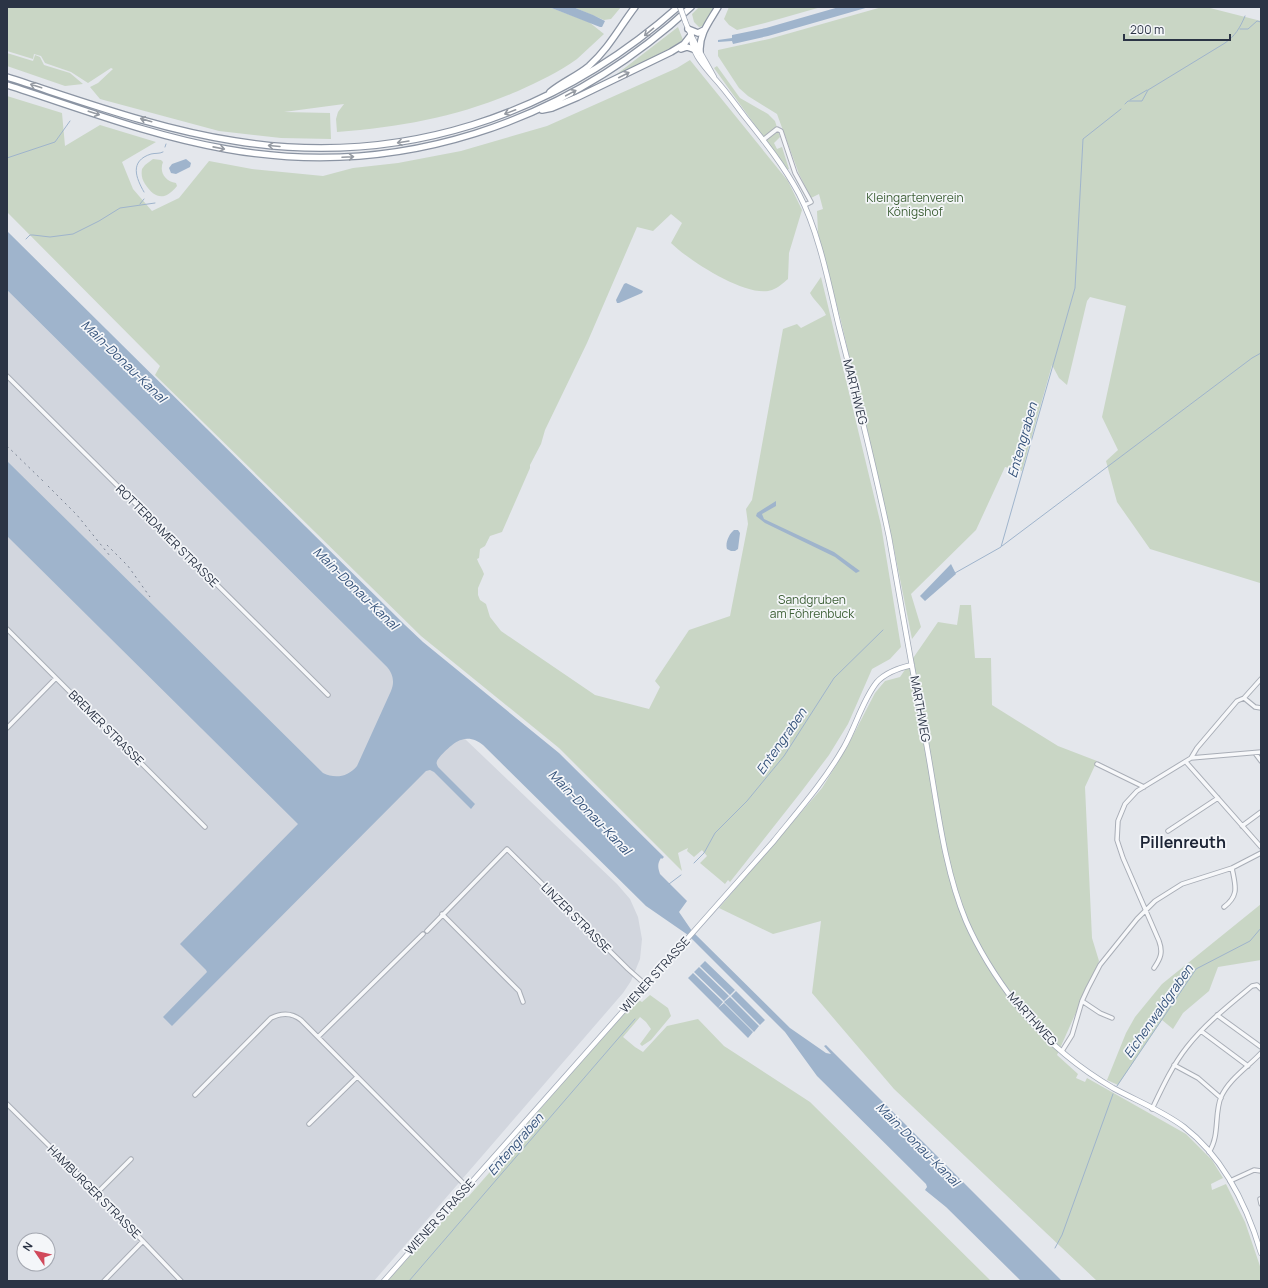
<svg xmlns="http://www.w3.org/2000/svg" width="1268" height="1288" viewBox="0 0 1268 1288" font-family="Manrope,sans-serif">
	<style>
		.built { fill: #d2d6de; fill-rule: evenodd }
		.green { fill: #c9d6c5 }
		.water { fill: #9fb4cc }
		.lines { fill: none; stroke-linecap: round; stroke-linejoin: round }
		.stream { stroke: #9fb4cc; stroke-width: 1 }
		.minor-casing { stroke: #a9aeb7; stroke-width: 5.5 }
		.major-casing { stroke: #a3abb8; stroke-width: 6 }
		.highway-casing { stroke: #8b94a3; stroke-width: 8 }
		.minor { stroke: #f7f8fa; stroke-width: 3.5 }
		.major { stroke: #fff; stroke-width: 4.5 }
		.highway { stroke: #fff; stroke-width: 5.5 }
		.rail { stroke: #7d8696; stroke-width: 1; stroke-dasharray: 2 4; stroke-linecap: butt }
		.major-bridge-casing { stroke: #a3abb8; stroke-width: 6; stroke-linecap: butt }
		.major-bridge { stroke: #fff; stroke-width: 4.5 }
		.oneway { stroke: #959aa2 }
		.labels { text-anchor: middle; stroke-width: 3.5; stroke-linejoin: round; paint-order: stroke }
		.park-label { font-size: 12px; fill: #3f6138; stroke: #f4f6f9 }
		.street-label { font-size: 12px; fill: #2b3445; stroke: #f4f6f9 }
		.water-label { font-size: 13px; font-style: italic; fill: #34527a; stroke: #f4f6f9 }
		.district-label { font-size: 16px; font-weight: bold; fill: #1d2536; stroke: #f4f6f9 }
	</style>
	<rect width="100%" height="100%" fill="#e4e7ec"/>
	<path class="built" d="M7,290L386,666L465,739L617,884L630,899L638,917L642,939L640,959L631,981L623,993L374,1281H7ZM24,1240H48V1264H24Z"/>
	<path class="green" d="M7,7H549L589,22L604,34C595,42 586,51 577,59C559,72 538,82 518,91C457,117 403,127 337,132L336,119L338,112L344,104L284,112L330,113L331,139L281,138L219,131L100,99L90,87L98,83L113,69L111,68L88,83L71,72L45,63L41,56L34,54L33,59L7,51Z
		M573,7H621L611,19L604,20Z
		M699,7H715L704,26L699,27L694,22L692,14Z
		M729,7H821L765,23L737,30L729,25L724,19Z
		M882,7H1206L1261,21V582L1260,583L1150,549L1117,502L1106,461L1118,450L1102,417L1126,306L1090,297L1087,301L1067,385L1059,378L1052,365L1022,471L1005,467L976,530L911,594L921,627L912,639L893,544L841,321L818,233L817,211L823,209L819,194L811,198L799,174L777,114L748,96L739,88L718,56V50L769,39Z
		M678,27L683,40L671,48L613,77Z
		M7,53L33,61L35,55L40,57L44,65L70,73L83,84L65,86L7,66Z
		M690,60L788,181L802,210L789,253L788,279C783,283 778,288 772,290C748,299 688,260 671,243L682,223L671,214L653,231L637,227L587,343L545,430L541,444L530,465V468L502,532L490,536L485,546L480,549L479,558L477,559C479,565 482,568 484,574L478,588V595L480,600L486,604L490,617L501,631L595,695L649,709L660,687L655,681L689,630L730,616L748,524L746,509L752,500L783,329L797,324L801,328L826,315C822,306 815,302 810,293L821,277L881,525L901,647L890,659L872,669L848,724L829,755L801,792L730,882L728,880L725,884L700,863L707,856L702,850L694,857L687,851L688,848L678,853L682,871L559,748L421,636L155,375L160,366L7,212V96L62,113L65,146L100,125L156,142L122,162L133,189L152,211L179,198L209,161L252,169L323,176L353,168L398,163L461,151L547,126L677,68Z
		M717,66L740,98L768,114L775,121L780,137L774,143L777,149L782,147L789,169L787,170L714,68Z
		M153,159L161,160L163,162C159,172 165,181 176,183L177,186C165,201 155,199 145,184C142,179 141,175 142,169L145,165Z
		M960,605H971L975,658H991L992,705L1058,746L1097,761L1085,787L1092,938L1099,961L1057,1055L1078,1074L1076,1078L1085,1082L1087,1078L1186,1134L1212,1160L1223,1178L1211,1184L1212,1190L1226,1184L1245,1222L1261,1269V1281H1097L894,1089L812,993L821,921L773,934L719,908L822,788L846,749L875,693L885,681L900,677L938,622L957,625Z
		M1261,904V960L1218,967L1209,991L1183,1013L1173,1029L1162,1020L1118,1085L1107,1080L1126,1033L1135,1017L1162,984Z
		M650,995L668,1008L671,1016L651,1040L642,1046L640,1044L651,1029L646,1022L640,1017L623,1037L635,1047L643,1052L667,1026L698,1019L724,1046L810,1102L991,1281H387L464,1198L468,1197L489,1173L491,1166L516,1138L518,1134L637,999L642,1002Z"/>
	<path class="water" d="M549,7H573L593,15L605,21L602,27H600Z
		M839,7H869L768,36L733,44L732,41L718,42V40L732,38V35L766,28Z
		M186,159L191,163L190,167L176,174L171,173L169,168L172,164Z
		M7,231L405,625L423,642L559,753L664,857L662,859L661,858C657,864 658,868 660,874L687,901L679,912L692,931L790,1028L826,1053L831,1054L824,1046L826,1045L1062,1281H1021L946,1207L925,1190L927,1187L926,1184L817,1076L785,1032L688,935L646,906L483,745C477,740 469,737 461,740C455,741 440,755 437,761C436,764 437,764 438,767L475,804L471,809L434,772L430,770L426,771L172,1026L163,1017L207,972L206,970L180,944L298,824L7,536V461L323,773C335,779 348,777 357,766L391,691C395,682 393,673 386,666L7,290Z
		M626,283L643,291L642,293L619,303H617L616,300L624,284Z
		M776,501V506L762,514L764,519L834,552L860,571L856,573L835,557L765,523L756,516L757,513Z
		M734,530H738L740,533L738,549L735,551H731L727,549C725,543 729,534 734,530Z
		M951,564L956,574L925,601L920,596Z
		M705,961L735,990L730,995L700,966Z
		M699,967L729,996L724,1001L694,972Z
		M693,973L723,1002L718,1008L688,978Z
		M736,991L765,1020L760,1025L731,996Z
		M730,997L759,1026L754,1032L724,1002Z
		M724,1003L753,1032L748,1038L718,1008Z"/>
	<g class="lines">
		<path class="stream" d="M1240,29H1248L1257,21L1261,22
			M1130,100L1147,90
			M1125,104L1128,101H1142L1148,90L1225,43C1235,36 1240,28 1245,16
			M165,147L166,144
			M7,158L55,142L70,121
			M144,192C136,178 129,161 151,154C155,153 159,154 163,152
			M140,204L144,199
			M26,239L30,235H33L50,237L73,234L99,221L120,208L155,203
			M1002,546L1252,358L1261,353
			M955,573L1001,547L1075,288L1083,139L1121,109
			M694,863L704,853L715,833L747,801L784,756L834,678L883,630
			M669,884L681,875
			M1117,1086L1196,969L1250,941L1261,928
			M1055,1248L1062,1235L1113,1094
			M409,1281L635,1019"/>
		<g class="minor-casing">
			<path id="minor" d="M763,140L777,129L781,131L795,173L811,202L805,205
				M7,376L328,695
				M7,629L205,827
				M1244,698L1255,707L1261,708
				M7,728L56,678
				M1255,753L1261,761
				M1191,758L1197,748L1237,701L1244,698L1261,679
				M1186,762L1261,847
				M1097,764L1144,787
				M1242,826L1261,812
				M1168,831L1218,798
				M1224,907C1240,895 1235,885 1232,868
				M442,914L519,991L523,1002
				M427,931L507,849L628,969L646,985
				M1154,968C1161,958 1163,952 1159,941L1123,858L1117,840L1118,821L1125,804L1137,791L1191,758L1261,752
				M1082,1001L1100,1013L1112,1018
				M1217,1015L1261,1047
				M1201,1031L1248,1066
				M318,1037L423,934
				M1062,1051L1072,1035L1082,1001L1088,988L1100,965L1137,919L1155,901L1182,884L1232,868L1261,853
				M1174,1065L1198,1078L1221,1098
				M195,1095L271,1018C281,1013 291,1012 301,1020L467,1187
				M7,1104L97,1193L181,1281
				M1152,1109C1162,1088 1172,1066 1187,1047C1205,1024 1229,1005 1252,986L1257,985L1261,989
				M309,1124L357,1077
				M1209,1152C1220,1136 1214,1114 1221,1097C1229,1079 1248,1067 1261,1053
				M1230,1181L1254,1170L1261,1171
				M97,1193L131,1159
				M1260,1199L1261,1204
				M104,1281L143,1241"/>
		</g>
		<g class="major-casing">
			<path id="major" d="M685,21C692,40 704,58 714,77
				M691,35C691,53 704,66 715,79C726,91 735,104 745,117C765,142 784,166 799,194C819,232 829,285 839,327C857,397 874,466 889,537C901,605 913,674 926,742C937,801 943,866 966,921C979,951 997,979 1017,1005C1043,1038 1077,1067 1113,1088C1137,1101 1163,1111 1184,1127C1224,1158 1247,1206 1261,1253
				M384,1281L773,842C798,811 824,782 844,747C855,728 863,699 877,682C886,672 899,668 912,665"/>
		</g>
		<g class="highway-casing">
			<path id="highway" d="M688,29L698,33L704,30
				M681,49L687,47L693,49
				M700,51C699,34 710,21 718,7
				M7,77C82,101 157,129 235,141C400,168 555,116 678,7
				M7,85C79,108 151,136 226,149C397,180 564,124 691,7
				M550,92C562,82 577,76 589,66C609,48 619,28 635,7
				M542,110L552,108L578,97L671,52L684,44L691,35"/>
		</g>
		<use href="#minor" class="minor"/>
		<use href="#major" class="major"/>
		<use href="#highway" class="highway"/>
		<path class="rail" d="M7,446L43,481
			M48,486L77,515L110,556
			M107,545L128,566L150,597"/>
		<g class="major-bridge-casing">
			<path id="major-bridge" d="M680,7L685,21"/>
		</g>
		<use href="#major-bridge" class="major-bridge"/>
	</g>
	<defs><path id="oneway-shaft" d="M-6 0H5M1.5-3L5.5 0L1.5 3" fill="none" stroke-width="1.6" stroke-linecap="round" stroke-linejoin="round"/></defs>
	<g class="oneway">
		<use href="#oneway-shaft" transform="translate(649 32) rotate(141)"/>
		<use href="#oneway-shaft" transform="translate(624 75) rotate(-27)"/>
		<use href="#oneway-shaft" transform="translate(36 86) rotate(-162)"/>
		<use href="#oneway-shaft" transform="translate(571 93) rotate(-28)"/>
		<use href="#oneway-shaft" transform="translate(510 112) rotate(159)"/>
		<use href="#oneway-shaft" transform="translate(94 113) rotate(18)"/>
		<use href="#oneway-shaft" transform="translate(146 120) rotate(-164)"/>
		<use href="#oneway-shaft" transform="translate(403 142) rotate(171)"/>
		<use href="#oneway-shaft" transform="translate(274 146) rotate(-175)"/>
		<use href="#oneway-shaft" transform="translate(219 148) rotate(11)"/>
		<use href="#oneway-shaft" transform="translate(348 157) rotate(-3)"/>
	</g>
	<g class="labels">
		<g class="park-label">
			<text x="915" y="202">Kleingartenverein<tspan x="915" dy="14">Königshof</tspan></text>
			<text x="812" y="604">Sandgruben<tspan x="812" dy="14">am Föhrenbuck</tspan></text>
		</g>
		<g class="street-label">
			<text transform="translate(855 392) rotate(76)" y="4">MARTHWEG</text>
			<text transform="translate(167 536) rotate(45)" y="4">ROTTERDAMER STRASSE</text>
			<text transform="translate(920 709) rotate(80)" y="4">MARTHWEG</text>
			<text transform="translate(106 728) rotate(45)" y="4">BREMER STRASSE</text>
			<text transform="translate(576 918) rotate(45)" y="4">LINZER STRASSE</text>
			<text transform="translate(655 975) rotate(-48)" y="4">WIENER STRASSE</text>
			<text transform="translate(1032 1019) rotate(48)" y="4">MARTHWEG</text>
			<text transform="translate(94 1192) rotate(45)" y="4">HAMBURGER STRASSE</text>
			<text transform="translate(440 1217) rotate(-48)" y="4">WIENER STRASSE</text>
		</g>
		<g class="water-label">
			<text transform="translate(124 361) rotate(44)" y="5">Main-Donau-Kanal</text>
			<text transform="translate(1022 440) rotate(-74)" y="5">Entengraben</text>
			<text transform="translate(356 588) rotate(44)" y="5">Main-Donau-Kanal</text>
			<text transform="translate(781 741) rotate(-55)" y="5">Entengraben</text>
			<text transform="translate(590 812) rotate(46)" y="5">Main-Donau-Kanal</text>
			<text transform="translate(1158 1011) rotate(-55)" y="5">Eichenwaldgraben</text>
			<text transform="translate(515 1144) rotate(-49)" y="5">Entengraben</text>
			<text transform="translate(918 1144) rotate(45)" y="5">Main-Donau-Kanal</text>
		</g>
		<g class="district-label">
			<text x="1183" y="848">Pillenreuth</text>
		</g>
	</g>
	<rect width="1268" height="1288" fill="none" stroke="#2b3445" stroke-width="16"/>
	<g transform="translate(36 1252) rotate(304)"><circle r="19" fill="#f4f6f9" stroke="#a4a8b1"/>
	<path d="M0-3L7 15L0 10L-7 15Z" fill="#d1495b"/>
	<text y="-6" font-size="11" font-weight="bold" text-anchor="middle" fill="#2b3445">N</text>
	</g>
	<path d="M1124 34v6h106v-6" fill="none" stroke="#2b3445" stroke-width="2"/>
	<text x="1130" y="34" font-size="12" fill="#2b3445" stroke="#f4f6f9" stroke-width="3" paint-order="stroke">200 m</text>
</svg>
